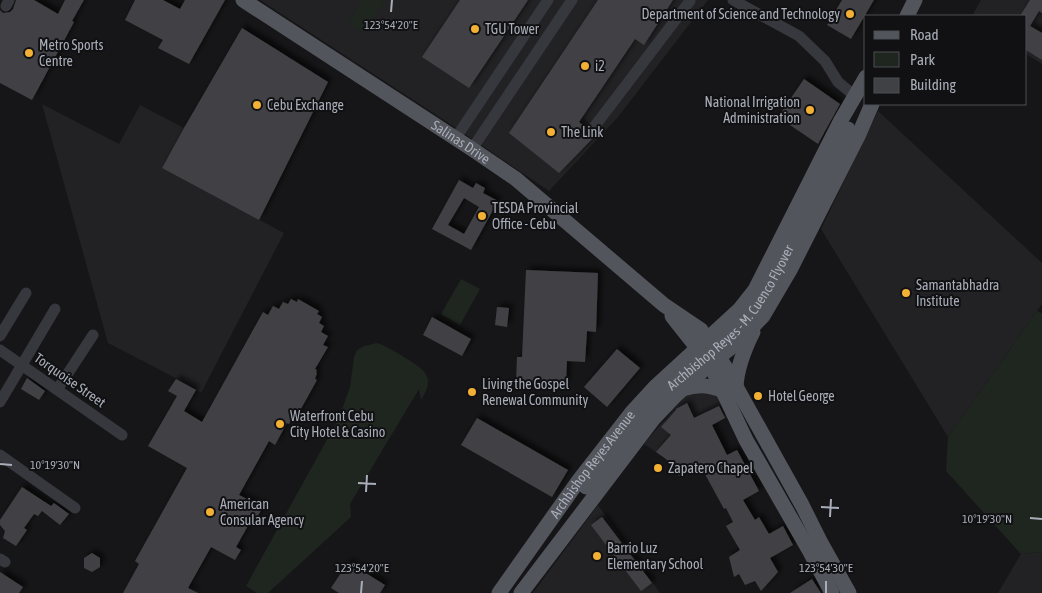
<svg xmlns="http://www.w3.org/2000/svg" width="1042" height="593" viewBox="0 0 1042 593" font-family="'Asap Condensed',sans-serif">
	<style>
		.built { fill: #222225 }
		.green { fill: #1e261f }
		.building { fill: #404145; fill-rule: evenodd; filter: url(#shadow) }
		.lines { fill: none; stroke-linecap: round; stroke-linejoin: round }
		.minor { stroke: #37383d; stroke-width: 11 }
		.major { stroke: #53555c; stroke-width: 15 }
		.major-bridge { stroke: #53555c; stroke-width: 15 }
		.ticks { fill: none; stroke: #a8adb8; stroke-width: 2 }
		.poi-dot { fill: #f2b134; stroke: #111113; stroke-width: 2 }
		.labels { text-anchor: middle; stroke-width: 4; stroke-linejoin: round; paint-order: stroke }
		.poi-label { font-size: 14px; fill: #a8adb8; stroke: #111113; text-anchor: start }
		.street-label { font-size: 14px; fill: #a8adb8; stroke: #111113 }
		.ticks-label { font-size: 12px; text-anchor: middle; fill: #a8adb8; stroke: #111113; stroke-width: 4; stroke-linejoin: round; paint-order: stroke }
	</style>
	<defs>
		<filter id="shadow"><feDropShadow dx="4" dy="-4" stdDeviation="2.5" flood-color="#0009"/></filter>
	</defs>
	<rect width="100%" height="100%" fill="#161618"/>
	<path class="built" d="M260,0H708L618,117L549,191L447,122Z
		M981,0H1042V64L1026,54V16H972Z
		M42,104L119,144L140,105L184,128L162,168L284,233L201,393L166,373L108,343Z
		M878,111L1042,263V304L948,437L821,229Z
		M698,391L717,395L729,416L700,431L679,446L666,459L644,444L684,397Z
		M598,505L660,593H533Z
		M1042,552V593H998L1021,554Z"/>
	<path class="green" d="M363,0H386L364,33L348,23Z
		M461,279L480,289L460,325L441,314Z
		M1037,311L1042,313V552L1021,554L946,471L948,437Z
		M377,343L383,345C391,349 399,354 407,359C427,371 435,378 421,400L419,389L350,504L351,517L268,593H257L246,586L339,418L350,387L354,357L357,350L364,346Z"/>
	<path class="building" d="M16,0H34L58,14L65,0H84L72,21L74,22L32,100L0,83V10L3,13L10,12L13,9Z
		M135,0H163L180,9L185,0H225L189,64L158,48L163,40L125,20Z
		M460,0H528L469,88L422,57Z
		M598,0H673L644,45L635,39L579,122L585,127L584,131L586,137L593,138L559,173L509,133Z
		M842,0H874L851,39L827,25Z
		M1030,0H1042V13L1039,11L1030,26L1042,33V60L1026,50V16H1020Z
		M242,28L328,82L259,220L162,168L184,128Z
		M804,79L840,104L818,144L778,117Z
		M459,180L473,188L476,183L485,188L483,193L498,201L471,250L432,229ZM464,198L479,207L464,234L448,225Z
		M526,270L598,273L596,332L587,331L585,362L567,361L566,384L516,382L517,357H522Z
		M291,299L297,302L298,299L319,311L317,314L322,317L319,323L324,326L321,332L328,336L323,345L328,347L315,369L317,370L316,372L317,373L315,379L317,380L297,416L296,415L295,418L293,417L289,424L287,423L275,445L269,441L239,495L263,507L256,519L253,517L236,547L241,550L235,560L211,547L188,588L198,593H123L139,564L135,561L187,468L148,446L177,396L168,391L176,379L196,390L184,411L202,422L263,312L268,315L273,306L279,309L283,302L288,304Z
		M497,307L509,308L507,327L495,325Z
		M432,317L471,339L462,356L423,335Z
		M617,349L640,368L607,407L584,387Z
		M27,378L45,391L39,400L21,389Z
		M687,403L694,418L719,406L725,418L712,425L727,455L737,450L759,491L743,500L755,520L759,517L769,534L783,526L793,545L770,558L778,572L761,591L755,581L745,585L739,574L734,577L729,557L740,550L726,526L733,522L726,508L724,509L700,465L679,476L666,459L656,452L671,435L661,427L676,410V409Z
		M477,418L568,470L552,497L461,445Z
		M22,487L51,506L54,503L69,514L60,525L42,511L38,516L34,514L24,528L27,530L16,546L3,538L5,531L0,525V520Z
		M602,517L652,583L641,591L591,525Z
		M92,553L100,558V567L92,572L84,568V558Z
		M348,562L385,585L380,593H339L331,588Z
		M0,572L23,587L19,593H0Z
		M812,579L821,593H790Z"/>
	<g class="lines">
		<path class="minor" d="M733,0L799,36L825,61L838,82L855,96
			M6,6L9,0
			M591,131L690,1
			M455,139L548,0
			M472,149L572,0
			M0,336L26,293
			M0,350L122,435
			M57,390L93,335
			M0,402L55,309
			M0,455L75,508
			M0,559L5,562"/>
		<g class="major">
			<path id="s1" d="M243,0L472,149L516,179L664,305L701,330L724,365L802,505L821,543L849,593"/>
			<path d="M907,16L915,0"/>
			<path d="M672,316L710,364L746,440L809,550L832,593"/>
			<path d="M736,387C737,367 744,350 753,332"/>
			<path d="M683,389C698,384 709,385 724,391"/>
			<path id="s2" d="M499,593L579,480L632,412L655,387L740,309L755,290L841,120L866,77"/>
			<path d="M521,593L654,418L675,396L710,364L738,342L763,316L790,270L859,134L872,104"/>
		</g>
		<path class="major-bridge" id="s3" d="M586,487L636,425L669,387L734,333L752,312L767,289L780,265L848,129"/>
	</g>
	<path class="ticks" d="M391,12L392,0M0,464L12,465M358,483L376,484M366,492L367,475M821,507L839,508M830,517L831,499M1030,518L1042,519M361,593L362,581M826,593V581"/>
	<g class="poi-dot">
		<circle cx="850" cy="14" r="5"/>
		<circle cx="475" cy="29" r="5"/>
		<circle cx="29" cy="53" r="5"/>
		<circle cx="585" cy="66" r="5"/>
		<circle cx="257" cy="105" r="5"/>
		<circle cx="810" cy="110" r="5"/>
		<circle cx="551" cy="132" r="5"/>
		<circle cx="482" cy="216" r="5"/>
		<circle cx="906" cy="293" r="5"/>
		<circle cx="472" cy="392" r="5"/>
		<circle cx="758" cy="396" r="5"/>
		<circle cx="280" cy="424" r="5"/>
		<circle cx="658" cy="468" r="5"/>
		<circle cx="210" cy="512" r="5"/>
		<circle cx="597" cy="556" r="5"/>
	</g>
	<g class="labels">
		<g class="poi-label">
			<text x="840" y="19" text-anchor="end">Department of Science and Technology</text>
			<text x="485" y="34">TGU Tower</text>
			<text x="39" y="50">Metro Sports<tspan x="39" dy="16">Centre</tspan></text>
			<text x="595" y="71">i2</text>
			<text x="800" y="107" text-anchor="end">National Irrigation<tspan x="800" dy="16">Administration</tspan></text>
			<text x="267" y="110">Cebu Exchange</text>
			<text x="561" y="137">The Link</text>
			<text x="492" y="213">TESDA Provincial<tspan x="492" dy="16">Office - Cebu</tspan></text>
			<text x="916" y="290">Samantabhadra<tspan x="916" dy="16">Institute</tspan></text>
			<text x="482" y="389">Living the Gospel<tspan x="482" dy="16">Renewal Community</tspan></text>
			<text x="768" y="401">Hotel George</text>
			<text x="290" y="421">Waterfront Cebu<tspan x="290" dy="16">City Hotel &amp; Casino</tspan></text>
			<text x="668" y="473">Zapatero Chapel</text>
			<text x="220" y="509">American<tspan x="220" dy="16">Consular Agency</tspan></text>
			<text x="607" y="553">Barrio Luz<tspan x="607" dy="16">Elementary School</tspan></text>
		</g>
		<g class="street-label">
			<text dy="5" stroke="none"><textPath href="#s1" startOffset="260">Salinas Drive</textPath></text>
			<text dy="5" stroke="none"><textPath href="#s3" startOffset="224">Archbishop Reyes - M. Cuenco Flyover</textPath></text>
			<text transform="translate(70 380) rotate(35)" y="5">Torquoise Street</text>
			<text dy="5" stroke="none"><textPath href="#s2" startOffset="159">Archbishop Reyes Avenue</textPath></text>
		</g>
	</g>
	<g class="ticks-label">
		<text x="391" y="29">123°54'20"E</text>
		<text x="55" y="469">10°19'30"N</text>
		<text x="987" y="523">10°19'30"N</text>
		<text x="362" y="572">123°54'20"E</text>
		<text x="826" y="572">123°54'30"E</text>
	</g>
	<rect x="864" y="15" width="162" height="90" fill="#111113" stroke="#4d4f55"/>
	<rect x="874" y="31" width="25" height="8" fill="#53555c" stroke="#4d4f55"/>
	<text x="910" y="40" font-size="15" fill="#a8adb8">Road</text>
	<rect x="874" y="52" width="25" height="15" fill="#1e261f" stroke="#4d4f55"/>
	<text x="910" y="65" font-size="15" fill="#a8adb8">Park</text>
	<rect x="874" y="78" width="25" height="15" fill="#404145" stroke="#4d4f55"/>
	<text x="910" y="90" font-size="15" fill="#a8adb8">Building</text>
</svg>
